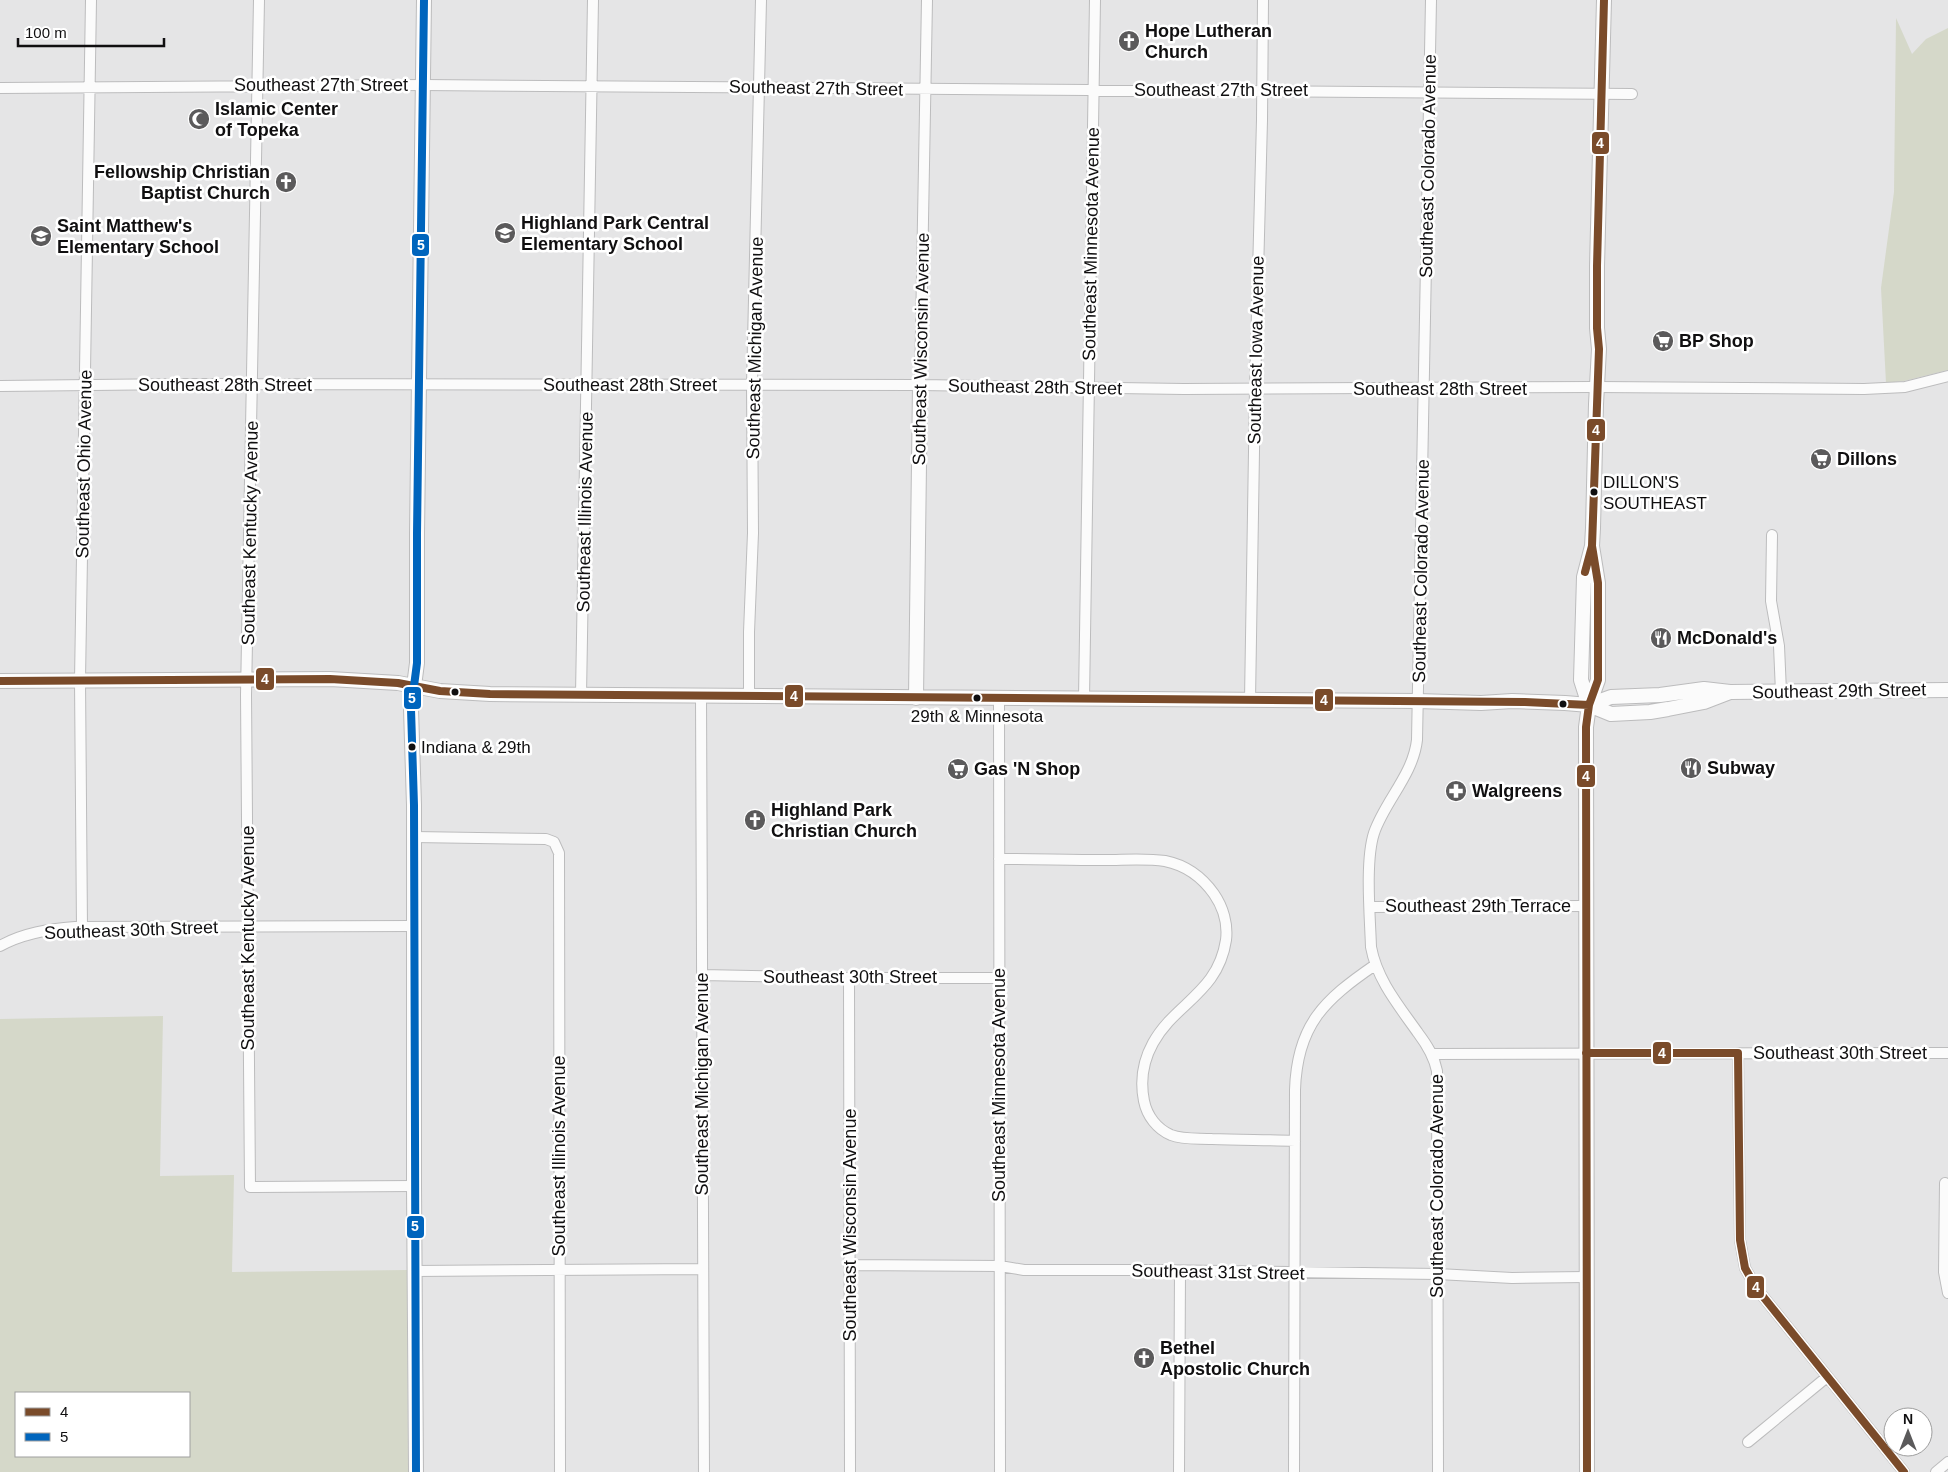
<svg xmlns="http://www.w3.org/2000/svg" width="1948" height="1472" viewBox="0 0 1948 1472" font-family="Helvetica,sans-serif">
	<style>
		.green { fill: #d5d8c9; fill-rule: evenodd }
		.lines { fill: none; stroke-linecap: round; stroke-linejoin: round }
		.street-casing { stroke: #bcbcbd; stroke-width: 12 }
		.secondary-casing { stroke: #bcbcbd; stroke-width: 16 }
		.street { stroke: #fbfbfb; stroke-width: 10 }
		.secondary { stroke: #fbfbfb; stroke-width: 14 }
		.bus-1-casing { stroke: #fff; stroke-width: 11 }
		.bus-2-casing { stroke: #fff; stroke-width: 11 }
		.bus-1 { stroke: #7a4b2a; stroke-width: 8 }
		.bus-2 { stroke: #0065bd; stroke-width: 8 }
		.bus-dot { fill: #100f10; stroke: #fff; stroke-width: 2 }
		.labels { text-anchor: middle; stroke-width: 5; stroke-linejoin: round; paint-order: stroke }
		.bus-label { font-size: 17px; fill: #100f10; stroke: #fff; text-anchor: start }
		.poi-label { font-size: 18px; font-weight: bold; fill: #100f10; stroke: #fff; text-anchor: start }
		.street-label { font-size: 18px; fill: #100f10; stroke: #fff }
		.line-badge { stroke: #fff; stroke-width: 2 }
		.badge-label { font-size: 14px; text-anchor: middle; font-weight: bold; fill: #fff }
	</style>
	<rect width="100%" height="100%" fill="#e5e5e6"/>
	<path class="green" d="M1896,18L1912,54L1926,39L1948,28V370L1904,381L1886,383L1881,288L1894,192Z
		M163,1016L160,1176L234,1175L232,1272L407,1270L408,1472H0V1019ZM189,1393V1456H16V1393Z"/>
	<g class="lines">
		<g class="street-casing">
			<path id="street" d="M259,0L246,695L250,1187L414,1186
				M1431,0L1417,740C1413,775 1385,801 1374,833C1365,861 1370,916 1371,947C1377,980 1399,1006 1418,1033C1427,1045 1434,1056 1437,1071L1438,1472
				M0,88L423,85L1632,94
				M920,385L927,0
				M0,386L183,384L920,385L1184,389L1597,387L1864,389L1905,387L1948,376
				M1772,535L1771,601L1779,646L1781,692
				M581,695L593,0
				M701,696L704,1472
				M749,697V632L753,533L752,385L761,0
				M999,698L1000,1472
				M1084,699L1095,0
				M1250,700L1255,389L1262,120L1263,0
				M414,837L546,839L554,842L559,853L560,1472
				M999,859C1034,859 1069,860 1104,860C1124,860 1145,858 1165,861C1185,865 1202,877 1214,894C1223,907 1228,924 1226,940C1218,993 1175,1003 1153,1043C1143,1061 1140,1081 1144,1101C1147,1116 1157,1129 1171,1135C1184,1140 1199,1138 1212,1139C1240,1140 1268,1140 1295,1141
				M1370,907L1586,906
				M82,928L80,680L91,0
				M0,946C23,933 49,929 75,927L414,926
				M702,975L849,978H998
				M849,978L850,1472
				M1738,1053L1740,1240L1745,1268L1757,1289L1904,1472
				M1432,1054L1948,1053
				M1945,1183L1944,1272L1948,1293
				M850,1265L1000,1266L1024,1270H1155L1438,1274L1512,1278L1586,1277
				M415,1271L703,1269
				M1748,1442L1827,1377
				M1179,1472L1180,1271
				M1294,1472L1295,1090C1297,1025 1324,1000 1375,965
				M1936,1472L1948,1462"/>
		</g>
		<g class="secondary-casing">
			<path id="secondary" d="M0,681L330,679L398,683L440,691L490,694L1418,701L1481,703L1512,701L1565,703L1589,705L1611,714L1650,712L1668,709L1704,702L1730,692
				M916,698L920,385
				M1589,705L1581,680L1584,577L1592,546L1593,528L1596,404L1599,349L1597,328V266L1604,0
				M1589,705L1611,697L1660,695L1704,689L1730,692L1948,690
				M416,1472L414,1186V805L411,709L417,663V533L424,0
				M1587,1472L1586,727L1589,705L1598,680V583L1592,546"/>
		</g>
		<use href="#street" class="street"/>
		<use href="#secondary" class="secondary"/>
		<g class="bus-1-casing">
			<path id="bus-1" d="M1585,572L1592,546L1599,349L1597,328V266L1604,0
				M0,681L330,679L398,683L440,691L490,694L1525,702L1589,705
				M1586,1053H1738
				M1738,1053L1740,1240L1745,1268L1757,1289L1904,1472
				M1587,1472L1586,727L1589,705L1598,680V583L1592,546"/>
		</g>
		<g class="bus-2-casing">
			<path id="bus-2" d="M416,1472L414,805L411,709L417,663V533L424,0"/>
		</g>
		<use href="#bus-1" class="bus-1"/>
		<use href="#bus-2" class="bus-2"/>
	</g>
	<defs>
		<g id="church-disc" transform="scale(1.125)"><circle r="9.5" fill="#5b5a5b" stroke="#fff"/><path d="M-1.2-6h2.4v3.5h3.3v2.4h-3.3V6h-2.4V-.1h-3.3v-2.4h3.3Z" fill="#fff"/></g>
		<g id="mosque-disc" transform="scale(1.125)"><circle r="9.5" fill="#5b5a5b" stroke="#fff"/><path d="M3.5-4.9A6 6 0 1 0 3.5 4.9A5 5 0 1 1 3.5-4.9Z" fill="#fff"/></g>
		<g id="school-disc" transform="scale(1.125)"><circle r="9.5" fill="#5b5a5b" stroke="#fff"/><path d="M0-5L7-2L0 1L-7-2ZM-4 1L0 2.5L4 1V4Q0 6-4 4Z" fill="#fff"/></g>
		<g id="supermarket-disc" transform="scale(1.125)"><circle r="9.5" fill="#5b5a5b" stroke="#fff"/><path d="M-6-5.5h2.5l.6 2H6L4.5 2H-2.5L-4.4-4H-6ZM-1.5 3.2a1.3 1.3 0 1 0 .1 0ZM3 3.2a1.3 1.3 0 1 0 .1 0Z" fill="#fff"/></g>
		<g id="restaurant-disc" transform="scale(1.125)"><circle r="9.5" fill="#5b5a5b" stroke="#fff"/><path d="M-5-6h1v4h1v-4h1v4h1v-4h1v5L-1.5 .5V6h-2V.5L-5-1ZM5-6V6H3V1.5H1.5Q1.5-4 5-6Z" fill="#fff"/></g>
		<g id="pharmacy-disc" transform="scale(1.125)"><circle r="9.5" fill="#5b5a5b" stroke="#fff"/><path d="M-2-6h4v4h4v4h-4v4h-4v-4h-4v-4h4Z" fill="#fff"/></g>
	</defs>
	<g fill-rule="evenodd">
		<use href="#church-disc" x="1129" y="41"/>
		<use href="#mosque-disc" x="199" y="119"/>
		<use href="#church-disc" x="286" y="182"/>
		<use href="#school-disc" x="505" y="233"/>
		<use href="#school-disc" x="41" y="236"/>
		<use href="#supermarket-disc" x="1663" y="341"/>
		<use href="#supermarket-disc" x="1821" y="459"/>
		<use href="#restaurant-disc" x="1661" y="638"/>
		<use href="#restaurant-disc" x="1691" y="768"/>
		<use href="#supermarket-disc" x="958" y="769"/>
		<use href="#pharmacy-disc" x="1456" y="791"/>
		<use href="#church-disc" x="755" y="820"/>
		<use href="#church-disc" x="1144" y="1358"/>
	</g>
	<g class="bus-dot">
		<circle cx="1594" cy="492" r="4.5"/>
		<circle cx="455" cy="692" r="4.5"/>
		<circle cx="977" cy="698" r="4.5"/>
		<circle cx="1563" cy="704" r="4.5"/>
		<circle cx="412" cy="747" r="4.5"/>
	</g>
	<g class="labels">
		<g class="bus-label">
			<text x="1603" y="488">DILLON'S<tspan x="1603" dy="21">SOUTHEAST</tspan></text>
			<text x="977" y="722" text-anchor="middle">29th &amp; Minnesota</text>
			<text x="421" y="753">Indiana &amp; 29th</text>
		</g>
		<g class="poi-label">
			<text x="1145" y="37">Hope Lutheran<tspan x="1145" dy="21">Church</tspan></text>
			<text x="215" y="115">Islamic Center<tspan x="215" dy="21">of Topeka</tspan></text>
			<text x="270" y="178" text-anchor="end">Fellowship Christian<tspan x="270" dy="21">Baptist Church</tspan></text>
			<text x="521" y="229">Highland Park Central<tspan x="521" dy="21">Elementary School</tspan></text>
			<text x="57" y="232">Saint Matthew's<tspan x="57" dy="21">Elementary School</tspan></text>
			<text x="1679" y="347">BP Shop</text>
			<text x="1837" y="465">Dillons</text>
			<text x="1677" y="644">McDonald's</text>
			<text x="1707" y="774">Subway</text>
			<text x="974" y="775">Gas 'N Shop</text>
			<text x="1472" y="797">Walgreens</text>
			<text x="771" y="816">Highland Park<tspan x="771" dy="21">Christian Church</tspan></text>
			<text x="1160" y="1354">Bethel<tspan x="1160" dy="21">Apostolic Church</tspan></text>
		</g>
		<g class="street-label">
			<text x="321" y="91">Southeast 27th Street</text>
			<text transform="translate(816 88) rotate(1)" y="6">Southeast 27th Street</text>
			<text x="1221" y="96">Southeast 27th Street</text>
			<text transform="translate(1428 166) rotate(-89)" y="6">Southeast Colorado Avenue</text>
			<text transform="translate(1091 244) rotate(-89)" y="6">Southeast Minnesota Avenue</text>
			<text transform="translate(755 348) rotate(-89)" y="6">Southeast Michigan Avenue</text>
			<text transform="translate(921 349) rotate(-89)" y="6">Southeast Wisconsin Avenue</text>
			<text transform="translate(1256 350) rotate(-89)" y="6">Southeast Iowa Avenue</text>
			<text x="225" y="391">Southeast 28th Street</text>
			<text x="630" y="391">Southeast 28th Street</text>
			<text transform="translate(1035 387) rotate(1)" y="6">Southeast 28th Street</text>
			<text x="1440" y="395">Southeast 28th Street</text>
			<text transform="translate(84 464) rotate(-89)" y="6">Southeast Ohio Avenue</text>
			<text transform="translate(585 512) rotate(-89)" y="6">Southeast Illinois Avenue</text>
			<text transform="translate(250 533) rotate(-89)" y="6">Southeast Kentucky Avenue</text>
			<text transform="translate(1421 571) rotate(-89)" y="6">Southeast Colorado Avenue</text>
			<text transform="translate(1839 691) rotate(-1)" y="6">Southeast 29th Street</text>
			<text x="1478" y="912">Southeast 29th Terrace</text>
			<text transform="translate(131 930) rotate(-2)" y="6">Southeast 30th Street</text>
			<text transform="translate(248 938) rotate(-90)" y="6">Southeast Kentucky Avenue</text>
			<text x="850" y="983">Southeast 30th Street</text>
			<text x="1840" y="1059">Southeast 30th Street</text>
			<text transform="translate(702 1084) rotate(-90)" y="6">Southeast Michigan Avenue</text>
			<text transform="translate(999 1085) rotate(-90)" y="6">Southeast Minnesota Avenue</text>
			<text transform="translate(559 1156) rotate(-90)" y="6">Southeast Illinois Avenue</text>
			<text transform="translate(1437 1186) rotate(-90)" y="6">Southeast Colorado Avenue</text>
			<text transform="translate(850 1225) rotate(-90)" y="6">Southeast Wisconsin Avenue</text>
			<text transform="translate(1218 1272) rotate(1)" y="6">Southeast 31st Street</text>
		</g>
	</g>
	<g class="line-badge">
		<rect x="1591" y="131" width="19" height="24" rx="5" fill="#7a4b2a"/>
		<rect x="411" y="233" width="19" height="24" rx="5" fill="#0065bd"/>
		<rect x="1586" y="418" width="20" height="24" rx="5" fill="#7a4b2a"/>
		<rect x="255" y="667" width="20" height="24" rx="5" fill="#7a4b2a"/>
		<rect x="784" y="684" width="20" height="24" rx="5" fill="#7a4b2a"/>
		<rect x="403" y="686" width="19" height="24" rx="5" fill="#0065bd"/>
		<rect x="1314" y="688" width="20" height="24" rx="5" fill="#7a4b2a"/>
		<rect x="1576" y="764" width="20" height="24" rx="5" fill="#7a4b2a"/>
		<rect x="1652" y="1041" width="20" height="24" rx="5" fill="#7a4b2a"/>
		<rect x="406" y="1215" width="19" height="24" rx="5" fill="#0065bd"/>
		<rect x="1746" y="1275" width="19" height="24" rx="5" fill="#7a4b2a"/>
	</g>
	<g class="badge-label">
		<text x="1600" y="148">4</text>
		<text x="421" y="250">5</text>
		<text x="1596" y="435">4</text>
		<text x="265" y="684">4</text>
		<text x="794" y="701">4</text>
		<text x="412" y="703">5</text>
		<text x="1324" y="705">4</text>
		<text x="1586" y="781">4</text>
		<text x="1662" y="1058">4</text>
		<text x="415" y="1231">5</text>
		<text x="1756" y="1292">4</text>
	</g>
	<rect x="15" y="1392" width="175" height="65" fill="#ffffff" stroke="#9f9f9f"/>
	<rect x="25" y="1408" width="25" height="8" fill="#7a4b2a" stroke="#9f9f9f"/>
	<text x="60" y="1417" font-size="15" fill="#100f10">4</text>
	<rect x="25" y="1433" width="25" height="8" fill="#0065bd" stroke="#9f9f9f"/>
	<text x="60" y="1442" font-size="15" fill="#100f10">5</text>
	<g transform="translate(1908 1432)"><circle r="24" fill="#ffffff" stroke="#9f9f9f"/>
	<path d="M0-4L9 19L0 12L-9 19Z" fill="#5b5a5b"/>
	<text y="-8" font-size="14" font-weight="bold" text-anchor="middle" fill="#100f10">N</text>
	</g>
	<path d="M18 38v8h146v-8" fill="none" stroke="#100f10" stroke-width="2.5"/>
	<text x="25" y="38" font-size="15" fill="#100f10" stroke="#ffffff" stroke-width="4" paint-order="stroke">100 m</text>
</svg>
